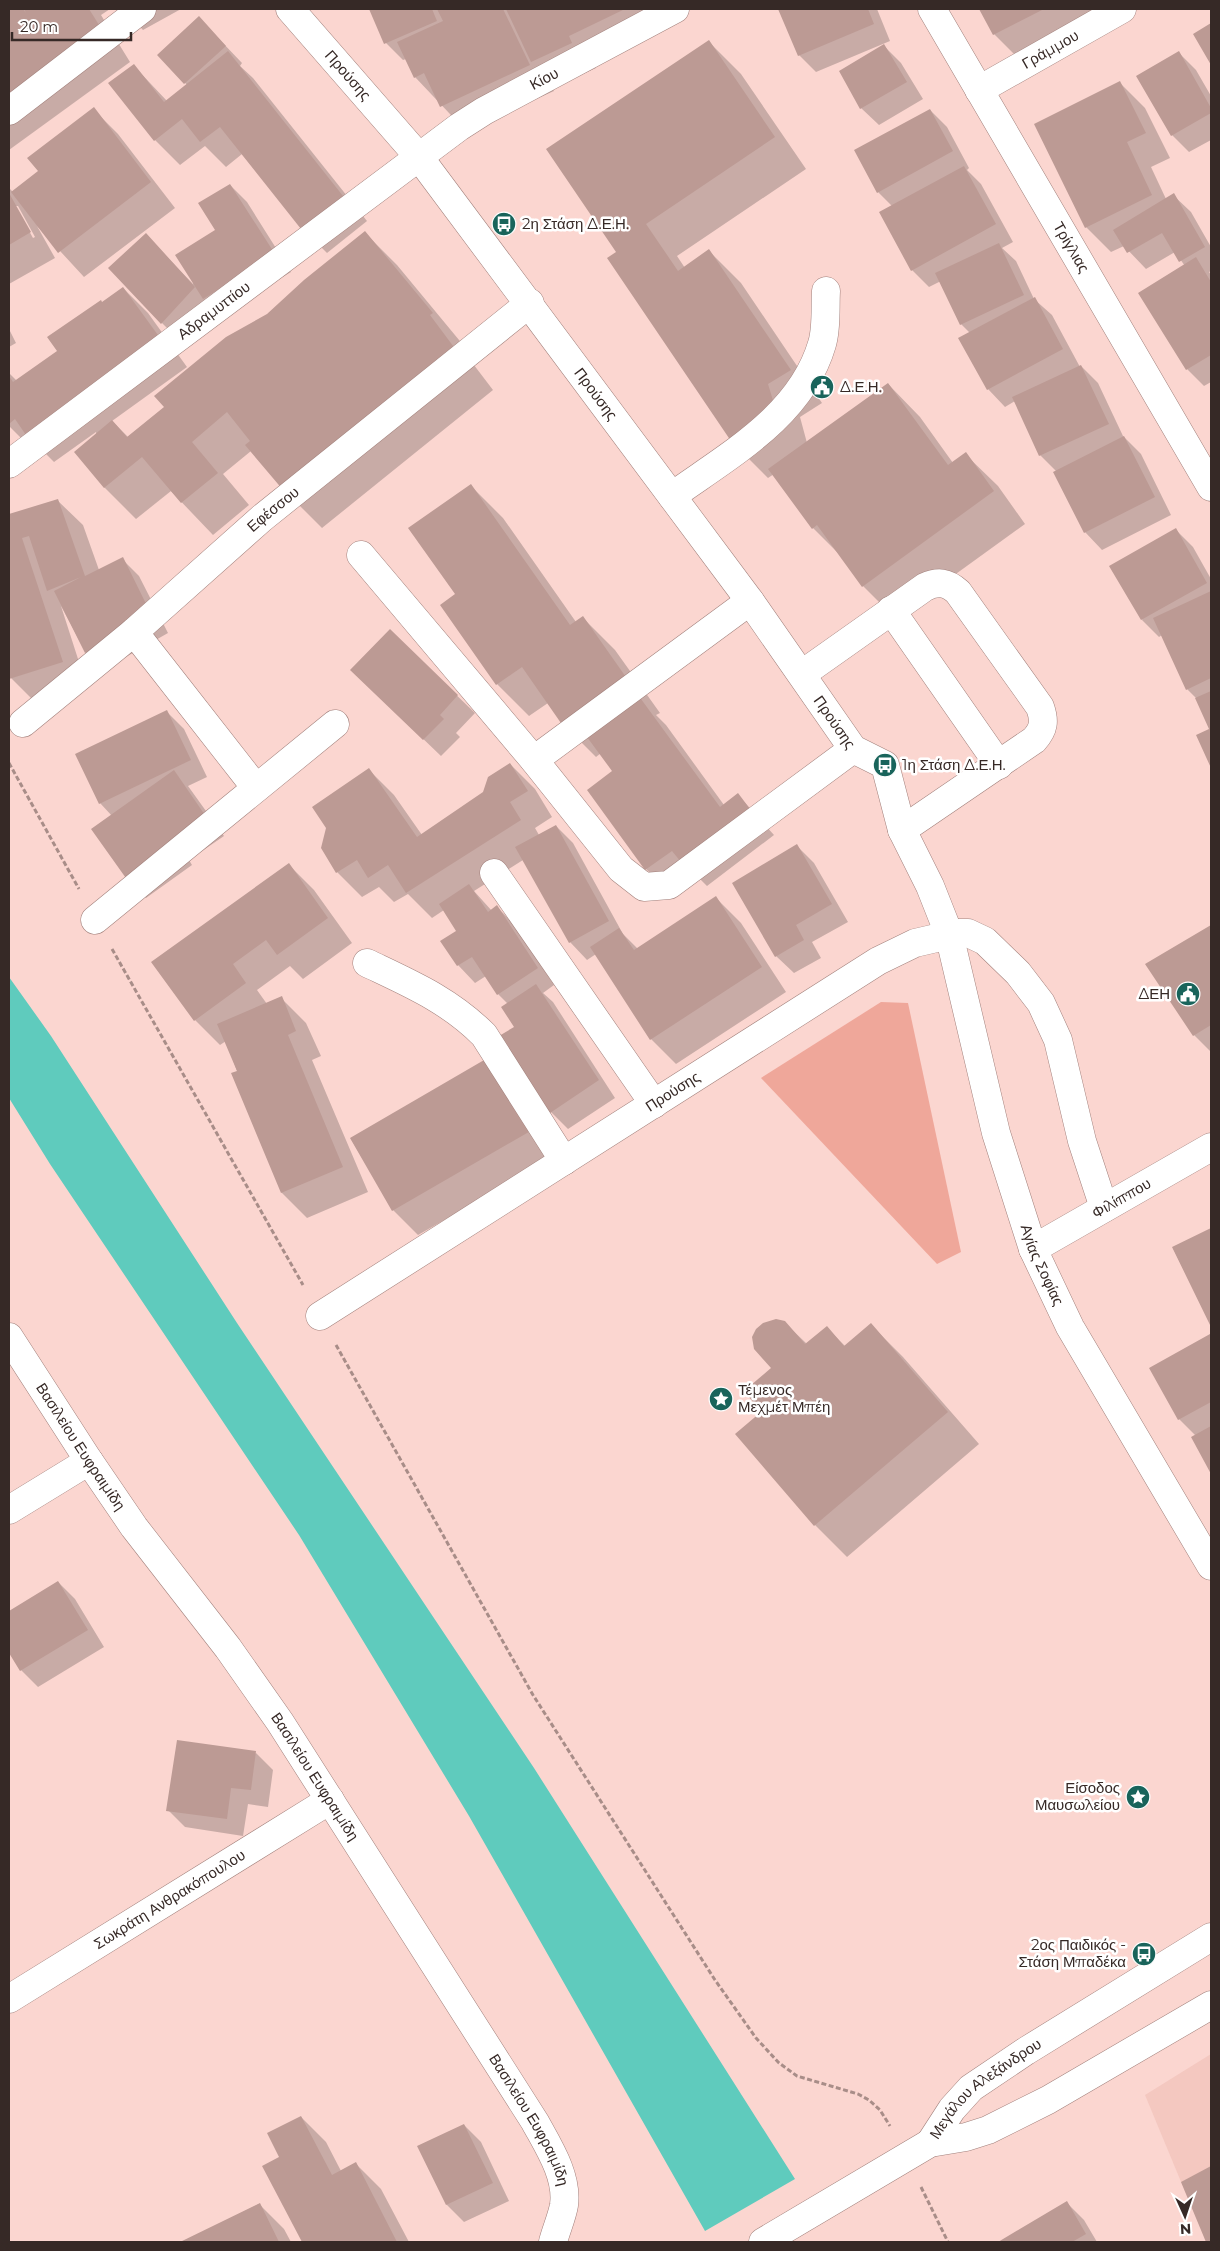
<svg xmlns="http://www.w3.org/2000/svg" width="1220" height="2251" viewBox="0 0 1220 2251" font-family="Montserrat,sans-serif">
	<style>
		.built { fill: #f4c8c0 }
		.green { fill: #efa79a }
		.water { fill: #5fcbbd }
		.shadow { fill: #0003; fill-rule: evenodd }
		.building { fill: #bc9a94 }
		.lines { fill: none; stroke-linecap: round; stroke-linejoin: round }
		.minor-casing { stroke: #a2817c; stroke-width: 29 }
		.major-casing { stroke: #a2817c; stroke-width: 29 }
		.path { stroke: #a88d88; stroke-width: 3; stroke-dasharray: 5 2.5; stroke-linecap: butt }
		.minor { stroke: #fff; stroke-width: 28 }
		.major { stroke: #fff; stroke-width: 28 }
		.labels { text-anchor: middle; stroke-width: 5; stroke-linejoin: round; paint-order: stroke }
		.street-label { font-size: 15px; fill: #362926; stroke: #fff }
		.poi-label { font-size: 15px; fill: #362926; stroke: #fff; text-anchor: start }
	</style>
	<rect width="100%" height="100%" fill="#fbd6d0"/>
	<path class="built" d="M1211,2054V2242H1206L1145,2095Z"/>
	<path class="green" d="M881,1002L908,1003L961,1252L937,1264L761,1078Z"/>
	<path class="water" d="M9,977L51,1036L237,1323L534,1768L795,2179L705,2231L469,1816L299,1535L50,1164L9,1098Z"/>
	<path class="shadow" d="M9,9H110L101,15L130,62L9,150Z
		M123,9H181L143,30Z
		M370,9H681L593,61L596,68L557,86L547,76L554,91L466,131L415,77L406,59L403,60L386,43Z
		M779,9H877L890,41L816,72L799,55Z
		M981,9H1117L1019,59L994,34Z
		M199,18L242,63L240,66L253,78L367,221L327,253L302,228L242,154L226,167L205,146L180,165L155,140L133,65L167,101L187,85L159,55Z
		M709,42L741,74L806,169L677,256L685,268L709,251L741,283L822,403L800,417L807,443L888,384L920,417L953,463L965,454L998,486L1025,524L895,618L863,586L840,555L813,528L774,474L768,478L736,446L617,253Z
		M884,46L901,63L923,99L879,125L861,108Z
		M1179,53L1196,70L1211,96V140L1189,152L1172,135Z
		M1120,83L1145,108L1170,158L1151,167L1166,199L1173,195L1191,212L1211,247V271L1209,272L1211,275V382L1204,386L1187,369L1185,266L1175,252L1146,269L1124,246L1111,252L1086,227Z
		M93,109L118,134L175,208L84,277L37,226L55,258L9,284V188L13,192L39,172ZM15,206H18L35,237L33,238Z
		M930,110L947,127L969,168L967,170L981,184L1013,242L1002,248L1016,261L1034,299L1052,315L1080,367L1081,366L1098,383L1123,436L1141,454L1171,515L1102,550L1085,532L1056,471L1040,455L1015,401L1005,407L988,389L970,333L961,324L941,281L929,287L912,270L892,206L878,192Z
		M230,185L247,202L291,272L179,340L162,323L146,235L193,284L217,230Z
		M365,233L397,265L464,346L461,348L493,390L322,528L290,496L251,451L223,474L249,505L213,535L171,491L136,519L104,487L96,432L54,462L38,446L33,450L9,426V373L17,381L59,351L102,303L123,288L148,313L187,367L112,421L128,437L165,407L267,315Z
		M9,329L16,343L9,347Z
		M471,486L503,518L576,622L583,618L615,650L660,713L656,715L666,725L724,805L738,795L774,835L707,886L697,876L671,894L646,869L589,790L614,771L601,753L596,757L564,725L548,703L529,716L497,684L457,595Z
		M57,500L83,525L99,570L122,559L139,576L168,633L103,670L86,653L61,606L87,687L36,703L11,678L9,673V516Z
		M1176,530L1193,547L1211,579V765L1198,735L1211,729L1197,699L1187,689L1162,635L1159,637L1142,620Z
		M390,631L475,713L456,733L460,737L441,756L369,687Z
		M167,712L184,729L207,777L188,786L224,836L189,860L192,865L146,898L129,881L112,816L100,803Z
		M510,764L535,789L552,817L535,828L539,835L556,826L573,843L623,934L638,949L716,898L741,923L786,992L676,1064L651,1039L596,954L587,960L570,942L523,860L474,891L492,911L497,907L514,924L554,985L543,993L553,1002L615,1098L568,1129L551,1112L508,1004L498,994L486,976L475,983L458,965V931L444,910L432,918L408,894L394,902L379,887L362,897L337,872L322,847L369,770L394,795L422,835L484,793Z
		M797,846L814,863L848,922L812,942L821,958L794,973L776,956Z
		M289,865L314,890L352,943L303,979L290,966L257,990L267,1004L281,998L306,1023L321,1056L312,1060L368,1192L307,1218L282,1193L226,1041L220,1045L195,1020Z
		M1211,927V1052L1194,1035L1147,964Z
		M491,1057L558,1155L418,1235L393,1210L351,1139Z
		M1211,1229V1325L1173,1248Z
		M784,1322L807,1344L827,1328L846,1347L871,1325L903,1357L979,1444L847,1557L815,1525L737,1434L763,1412Z
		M1210,1336L1211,1337V1471L1193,1438L1196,1436L1179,1419L1151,1368Z
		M58,1582L75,1599L104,1647L38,1687L21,1670L9,1650V1612Z
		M256,1753L273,1770L268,1807L248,1804L243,1836L185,1827L168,1810Z
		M301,2117L326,2142L341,2171L356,2164L381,2189L409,2242H303L264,2166L281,2157Z
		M464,2125L481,2142L509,2201L464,2222L447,2205L419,2146Z
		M1211,2167V2242H1208L1183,2183Z
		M1067,2203L1084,2220L1097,2242H1001Z
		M259,2204L284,2229L291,2242H183Z"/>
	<path class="building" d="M9,9H23L26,13L24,9H89L106,36L9,107Z
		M369,9H432L437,21L384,44Z
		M437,9H503L530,65L440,107L424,73L414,78L397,42L443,21Z
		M506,9H625L569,36L572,43L531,62Z
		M778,9H868L874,24L798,56Z
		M979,9H1044L993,35Z
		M199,16L226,46L184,84L157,55Z
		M1211,23V65L1193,34Z
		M709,40L775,137L646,224L678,271L709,249L791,370L768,384L778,417L735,447L607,258L616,252L546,149Z
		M884,44L907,82L860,109L839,71Z
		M228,51L343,196L301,229L220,127L200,142L182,119L154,141L108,83L134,64L164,102Z
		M1179,51L1211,108V113L1171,136L1136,76Z
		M1120,81L1146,133L1127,142L1152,195L1085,228L1034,124Z
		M94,107L151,182L58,253L11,192L38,171L27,158Z
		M930,109L953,151L877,193L854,150Z
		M964,166L996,224L911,271L879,212Z
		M230,184L275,254L203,299L175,255L215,230L198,203Z
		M9,193L31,232L9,245Z
		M1174,193L1205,247L1179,262L1162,233L1127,253L1113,230Z
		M365,231L433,313L430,315L462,358L289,497L245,445L250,441L227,412L192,442L218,473L181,503L142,457L104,488L74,452L112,420L127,437L164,407L154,396L226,337L267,314L304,280Z
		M146,233L195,287L161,324L108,268Z
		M999,243L1024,295L960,325L935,273Z
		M1196,257L1211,282V355L1186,370L1138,293Z
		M123,287L163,342L28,438L15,419L9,424V376L13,382L57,351L47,337L101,300L102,302Z
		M1035,297L1063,349L987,390L958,338Z
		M1081,365L1109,424L1039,456L1012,397Z
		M888,383L948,465L966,452L994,491L862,587L817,525L812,529L768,469Z
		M1124,436L1155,497L1084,533L1053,472Z
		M471,484L570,625L583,616L628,680L563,726L522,667L496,685L440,605L455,594L408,528Z
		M58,499L85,576L123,557L152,616L85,653L54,591L81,577L47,591L29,536L22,538L63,662L9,679V514Z
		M1176,528L1207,583L1141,620L1109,566Z
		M1211,591V678L1186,690L1153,618Z
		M390,629L458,695L440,715L444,719L423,740L350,670Z
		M1211,691V768L1196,735L1209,729L1195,698Z
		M641,699L720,807L738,793L750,809L681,862L672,851L645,870L587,790L612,771L587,737Z
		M167,710L191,760L99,804L75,754Z
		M510,763L528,791L510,802L521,820L406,893L388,865L368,878L357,860L336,873L321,848L326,828L312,807L369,768L417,837L483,792L488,777Z
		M174,770L207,818L128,881L91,829Z
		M556,825L609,921L569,943L515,847Z
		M797,844L832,904L796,925L804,940L775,957L732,883Z
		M289,863L328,918L277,955L266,940L233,964L246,983L194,1021L151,962Z
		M469,884L488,912L497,905L538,968L497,995L472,957L457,966L440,941L456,931L439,904Z
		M716,896L762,967L650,1040L590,947L619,928L634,950Z
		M1211,925V1025L1193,1036L1145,964Z
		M536,984L599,1080L550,1113L499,1036L514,1027L501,1007Z
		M282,996L296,1031L288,1035L343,1167L281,1193L231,1073L237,1071L217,1024Z
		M491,1056L534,1129L392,1211L350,1138Z
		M1211,1228V1327L1172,1247Z
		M776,1319L785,1321L805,1344L827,1326L844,1346L871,1323L948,1412L814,1526L735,1434L761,1412L744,1391L771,1368L754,1349L752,1337L756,1329L763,1323Z
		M1210,1334L1211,1402L1178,1420L1149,1368Z
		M1211,1426V1474L1191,1437Z
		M58,1581L88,1630L20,1671L9,1653V1611Z
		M177,1740L256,1751L251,1790L231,1788L227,1819L166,1811Z
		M301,2116L332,2175L356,2162L397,2242H302L262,2166L279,2157L267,2133Z
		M464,2124L493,2183L446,2205L417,2146Z
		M1211,2166V2242H1206L1181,2182Z
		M1067,2201L1086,2234L1072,2242H998Z
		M260,2203L279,2242H180Z"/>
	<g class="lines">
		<g class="minor-casing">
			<g id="minor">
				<path id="s1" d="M932,9L1211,487"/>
				<path id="s2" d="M979,90L1122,9"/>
				<path d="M9,111L142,9"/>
				<path id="s3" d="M9,464L459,127L484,111L675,9"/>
				<path d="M672,496C729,455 801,416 822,344C827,328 825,307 826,291"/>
				<path d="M361,555L534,760L621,869L644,887L669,885L853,749"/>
				<path d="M891,610L999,765"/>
				<path d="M134,632L256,788"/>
				<path d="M802,674L925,587C938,581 947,582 958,592L1040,707C1045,721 1044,729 1034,740L902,830"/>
				<path id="s4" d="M23,723L134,632L262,518L530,303"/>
				<path d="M534,760L750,601"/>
				<path d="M494,873L654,1104"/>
				<path d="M95,920L335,724"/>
				<path d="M367,963C411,984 449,1000 484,1035L564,1161"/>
				<path id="s5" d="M1033,1249L1211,1147"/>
				<path id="s6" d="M320,1316L878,961L915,943L958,933H968L985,941L1018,973L1041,1003L1058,1040L1082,1141L1104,1208"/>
				<path id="s7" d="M9,1337L89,1461L134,1527L228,1648L280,1722L535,2122C548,2146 568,2176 564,2205C562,2217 556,2230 553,2242"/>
				<path d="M9,1510L89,1461"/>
				<path id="s8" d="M9,1999L330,1800"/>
			</g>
		</g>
		<g class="major-casing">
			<g id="major">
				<path id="s9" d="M290,9L419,157L750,601L853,749L885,765L902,830L930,886L949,934L996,1133L1033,1249L1070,1327L1211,1566"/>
				<path id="s10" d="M930,2143L952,2109L971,2088L1026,2051L1211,1937"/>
				<path d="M763,2242L930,2143L966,2137L988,2130L1048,2100L1211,2005"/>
			</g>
		</g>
		<path class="path" d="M9,763L79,889
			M112,949L303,1285
			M336,1345L533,1695L715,1980L756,2038L779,2063L797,2076L858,2094L869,2100L880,2110L890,2126
			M921,2187L948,2242"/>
		<use href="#minor" class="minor"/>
		<use href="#major" class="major"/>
	</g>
	<defs>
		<g id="bus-disc" transform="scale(1.25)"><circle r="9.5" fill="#19645b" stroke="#fff"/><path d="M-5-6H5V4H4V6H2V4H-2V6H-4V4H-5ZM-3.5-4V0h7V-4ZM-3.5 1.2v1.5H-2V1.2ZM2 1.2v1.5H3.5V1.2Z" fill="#fff"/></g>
		<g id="civic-disc" transform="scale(1.25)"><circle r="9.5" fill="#19645b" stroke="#fff"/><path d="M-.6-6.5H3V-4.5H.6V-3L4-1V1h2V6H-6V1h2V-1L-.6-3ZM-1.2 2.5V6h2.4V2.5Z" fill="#fff"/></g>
		<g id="sight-disc" transform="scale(1.25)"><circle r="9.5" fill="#19645b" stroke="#fff"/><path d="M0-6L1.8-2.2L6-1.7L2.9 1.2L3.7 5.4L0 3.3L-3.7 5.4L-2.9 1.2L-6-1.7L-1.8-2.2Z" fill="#fff"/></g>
	</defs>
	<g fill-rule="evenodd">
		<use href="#bus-disc" x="504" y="224"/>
		<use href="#civic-disc" x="822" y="387"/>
		<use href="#bus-disc" x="885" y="765"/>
		<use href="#civic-disc" x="1188" y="994"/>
		<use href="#sight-disc" x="721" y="1399"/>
		<use href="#sight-disc" x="1138" y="1797"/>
		<use href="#bus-disc" x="1144" y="1954"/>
	</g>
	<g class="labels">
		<g class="street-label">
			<text dy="5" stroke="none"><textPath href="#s2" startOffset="82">Γράμμου</textPath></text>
			<text dy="5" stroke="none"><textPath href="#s9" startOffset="88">Προύσης</textPath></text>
			<text dy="5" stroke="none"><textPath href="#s3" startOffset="660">Κίου</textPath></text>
			<text dy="5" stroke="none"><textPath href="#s1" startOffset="276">Τρίγλιας</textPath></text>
			<text dy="5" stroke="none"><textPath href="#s3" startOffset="256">Αδραμυττίου</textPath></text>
			<text dy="5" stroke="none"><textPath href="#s9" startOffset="492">Προύσης</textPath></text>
			<text dy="5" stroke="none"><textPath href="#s4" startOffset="329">Εφέσσου</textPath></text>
			<text dy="5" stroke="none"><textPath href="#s9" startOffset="898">Προύσης</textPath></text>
			<text dy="5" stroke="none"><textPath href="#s6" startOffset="418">Προύσης</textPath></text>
			<text dy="5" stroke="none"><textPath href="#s5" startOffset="102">Φιλίππου</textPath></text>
			<text dy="5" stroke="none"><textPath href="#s9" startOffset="1492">Αγίας Σοφίας</textPath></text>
			<text dy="5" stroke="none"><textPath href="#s7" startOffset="131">Βασιλείου Ευφραιμίδη</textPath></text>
			<text dy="5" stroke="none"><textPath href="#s7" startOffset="536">Βασιλείου Ευφραιμίδη</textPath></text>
			<text dy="5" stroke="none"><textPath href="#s8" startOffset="189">Σωκράτη Ανθρακόπουλου</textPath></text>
			<text dy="5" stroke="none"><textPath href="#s10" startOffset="79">Μεγάλου Αλεξάνδρου</textPath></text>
			<text dy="5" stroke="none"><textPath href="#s7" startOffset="941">Βασιλείου Ευφραιμίδη</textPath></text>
		</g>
		<g class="poi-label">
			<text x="522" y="229">2η Στάση Δ.Ε.Η.</text>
			<text x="840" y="392">Δ.Ε.Η.</text>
			<text x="902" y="770">1η Στάση Δ.Ε.Η.</text>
			<text x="1170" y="999" text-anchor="end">ΔΕΗ</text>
			<text x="738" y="1395">Τέμενος<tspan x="738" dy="17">Μεχμέτ Μπέη</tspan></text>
			<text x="1120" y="1793" text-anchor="end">Είσοδος<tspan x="1120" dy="17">Μαυσωλείου</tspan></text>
			<text x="1126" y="1950" text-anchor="end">2ος Παιδικός -<tspan x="1126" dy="17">Στάση Μπαδέκα</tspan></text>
		</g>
	</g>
	<rect width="1220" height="2251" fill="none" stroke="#362926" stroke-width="20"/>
	<g transform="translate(1185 2216) rotate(177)" stroke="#ffffff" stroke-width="4" paint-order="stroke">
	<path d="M0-4L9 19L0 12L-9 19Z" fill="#362926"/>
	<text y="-8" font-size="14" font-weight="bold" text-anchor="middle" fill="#362926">N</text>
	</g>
	<path d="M12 32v8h119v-8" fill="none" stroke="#362926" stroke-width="2.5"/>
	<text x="20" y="32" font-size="15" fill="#362926" stroke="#ffffff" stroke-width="4" paint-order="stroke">20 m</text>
</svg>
